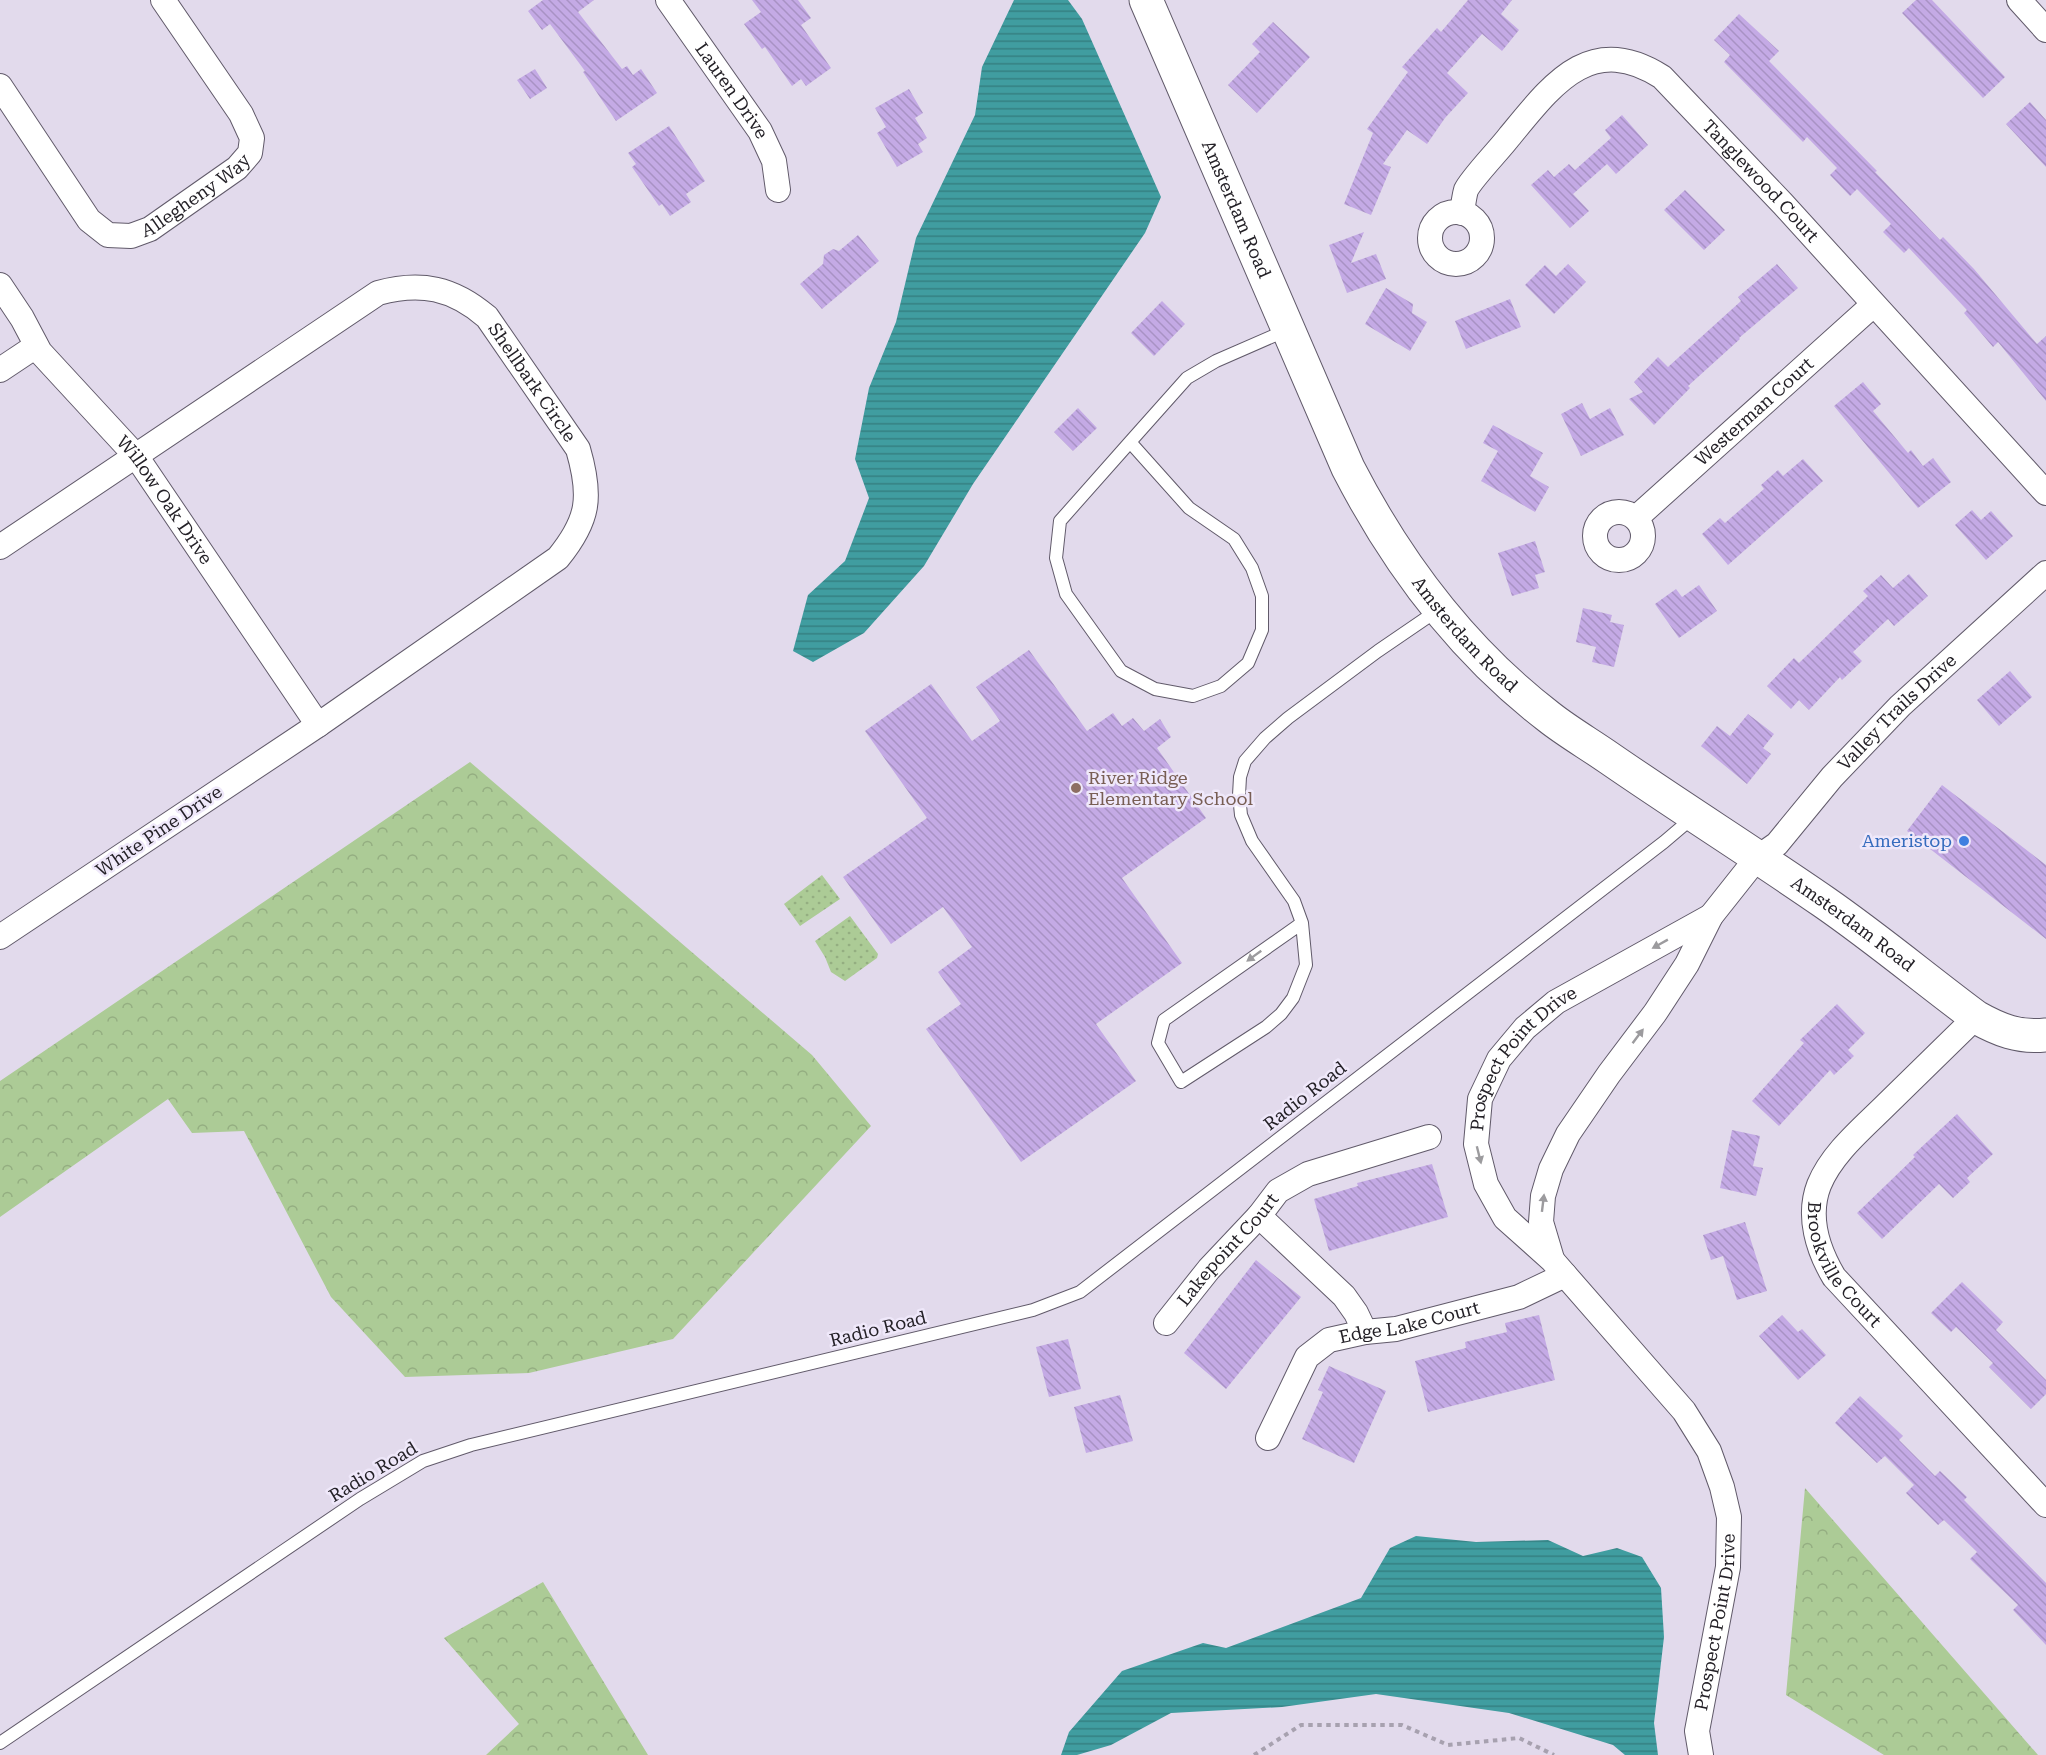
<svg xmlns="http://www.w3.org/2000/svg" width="2046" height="1755" viewBox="0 0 2046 1755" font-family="'Roboto Serif',serif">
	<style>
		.forest { fill: url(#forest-crowns) }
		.park { fill: url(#park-dots) }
		.water { fill: url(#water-rules) }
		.building { fill: url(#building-back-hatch) }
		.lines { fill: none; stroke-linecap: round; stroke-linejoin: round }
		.lane-casing { stroke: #615a6a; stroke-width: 14 }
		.street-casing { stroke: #615a6a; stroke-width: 26 }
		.secondary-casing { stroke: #615a6a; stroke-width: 35 }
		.path { stroke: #a7a1af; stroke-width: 4; stroke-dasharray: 4.5 4.5; stroke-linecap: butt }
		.lane { stroke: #fff; stroke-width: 12 }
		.street { stroke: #fff; stroke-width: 24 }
		.secondary { stroke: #fff; stroke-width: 33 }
		.oneway { fill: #9c9b9e }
		.education-dot { fill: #8d6e63; stroke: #efe8fa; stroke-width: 2 }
		.shop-dot { fill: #3f7fe0; stroke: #efe8fa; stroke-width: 2 }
		.labels { text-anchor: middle; stroke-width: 5; stroke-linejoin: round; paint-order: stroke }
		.street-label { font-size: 18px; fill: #242127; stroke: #efe8fa }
		.education-label { font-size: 18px; fill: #785e54; stroke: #efe8fa; text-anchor: start }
		.shop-label { font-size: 18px; fill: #366cbe; stroke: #efe8fa; text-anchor: end }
	</style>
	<defs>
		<pattern id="forest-crowns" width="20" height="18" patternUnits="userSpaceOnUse" patternTransform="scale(1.5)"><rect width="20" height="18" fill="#accb96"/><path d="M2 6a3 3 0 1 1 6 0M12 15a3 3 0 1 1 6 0" fill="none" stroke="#94ae81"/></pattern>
		<pattern id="park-dots" width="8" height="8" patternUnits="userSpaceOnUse" patternTransform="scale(1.5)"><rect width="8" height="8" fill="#accb96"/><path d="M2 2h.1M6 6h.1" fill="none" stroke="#94ae81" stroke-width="1.8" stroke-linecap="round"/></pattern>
		<pattern id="water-rules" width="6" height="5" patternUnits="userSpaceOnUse" patternTransform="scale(1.5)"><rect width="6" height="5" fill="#409da0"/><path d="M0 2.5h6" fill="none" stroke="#358082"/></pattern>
		<pattern id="building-back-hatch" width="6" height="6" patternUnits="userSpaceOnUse" patternTransform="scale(1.5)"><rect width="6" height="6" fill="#c4aae5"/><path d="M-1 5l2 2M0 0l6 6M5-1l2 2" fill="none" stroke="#a892c4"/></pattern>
	</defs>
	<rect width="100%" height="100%" fill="#e2daec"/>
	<path class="forest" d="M470,762L812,1055L871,1126L673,1339L529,1373L405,1377L331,1297L244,1131L192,1133L168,1099L0,1217V1081Z
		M1805,1488L2038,1755H1884L1786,1695Z
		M543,1582L648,1755H486L519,1724L444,1638Z"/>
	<path class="park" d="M822,875L840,899L800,926L784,904Z
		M850,916L878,954L877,958L845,981L831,972L825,957L815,941Z"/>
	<path class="water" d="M1014,0H1068L1082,19L1161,197L1145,233L973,484L924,566L864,633L813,662L793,651L808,595L845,561L869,498L855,459L869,388L896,322L916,238L975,115L982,67Z
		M1416,1536L1476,1542L1548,1540L1583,1556L1617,1548L1642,1557L1661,1588L1664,1637L1654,1723L1658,1755H1625L1613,1745L1509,1713L1376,1694L1282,1707L1171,1713L1111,1745L1077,1755H1061L1069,1732L1122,1671L1203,1643L1226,1648L1361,1598L1390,1548Z"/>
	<path class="building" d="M543,0H594L578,12L622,69L627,66L633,75L641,69L657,93L616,121L583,72L585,71L550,24L542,30L528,11Z
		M752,0H798L811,18L801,25L831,68L806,86L801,79L792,86L765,47L762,49L744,24L761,12Z
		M1468,0H1512L1501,14L1519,30L1502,51L1482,34L1447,73L1468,93L1445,118L1427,144L1407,130L1383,164L1391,167L1371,215L1344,204L1373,133L1367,129L1408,72L1402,67L1437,28L1441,32Z
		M1916,0H1932L2005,77L1983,98L1902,13Z
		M1739,14L1779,51L1769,61L1877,171L1875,172L1940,240L1943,237L1974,269L2037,344L2046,336V401L1998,342L1993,347L1964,313L1967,310L1909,248L1904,253L1883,232L1891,224L1857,189L1850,196L1830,175L1837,168L1807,137L1803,142L1724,62L1730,55L1714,40Z
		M1273,22L1310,57L1257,113L1228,85L1260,52L1252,44Z
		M535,69L547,88L530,99L517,80Z
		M909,89L923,113L915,118L927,138L918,144L923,152L897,167L877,133L886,127L875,108Z
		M2030,102L2046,120V167L2006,124Z
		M1622,115L1648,145L1616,174L1607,164L1573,194L1589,211L1570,228L1531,185L1548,170L1554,177L1569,164L1575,170L1611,138L1605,130Z
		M669,126L705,181L686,194L691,202L670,216L662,204L659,206L632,167L636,164L628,153Z
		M1685,190L1725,230L1704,250L1664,210Z
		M1364,232L1351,263L1376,254L1386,279L1347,293L1329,245Z
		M858,235L879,261L822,309L800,284L823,264L824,255L833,249L839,251Z
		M1568,264L1586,282L1554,314L1525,285L1545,265L1556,276Z
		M1777,264L1798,288L1739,338L1740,339L1688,386L1690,388L1654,425L1629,399L1643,392L1634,382L1658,357L1668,367L1741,301L1738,297Z
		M1386,288L1413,304L1412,313L1427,322L1410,351L1365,324Z
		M1510,299L1521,327L1466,349L1455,321Z
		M1162,301L1185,324L1154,356L1131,333Z
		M1863,382L1881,404L1873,411L1908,453L1911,450L1923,466L1933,458L1951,482L1918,508L1834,406Z
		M1582,403L1590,419L1610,408L1624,435L1581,456L1561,414Z
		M1078,408L1097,428L1073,451L1054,432Z
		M1493,425L1543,453L1530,476L1549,487L1535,512L1481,481L1498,451L1483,443Z
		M1803,459L1823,481L1728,565L1702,534L1720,518L1725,523L1764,489L1761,485L1778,470L1783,476Z
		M1972,510L1981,520L1991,511L2013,536L1986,560L1955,525Z
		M1535,541L1545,572L1535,575L1539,588L1512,596L1498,553Z
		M1909,574L1928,596L1894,626L1888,619L1853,652L1862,661L1842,680L1840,677L1809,710L1799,700L1791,709L1767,686L1794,658L1799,663L1868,596L1863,591L1881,575L1893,588Z
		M1699,585L1717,611L1679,638L1655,604L1676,589L1682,597Z
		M1583,608L1612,615L1610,622L1624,625L1614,667L1592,662L1596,647L1576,642Z
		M1029,650L1087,731L1113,713L1122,726L1133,718L1144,731L1160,719L1171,737L1157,748L1206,818L1122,878L1182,963L1096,1024L1136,1081L1021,1162L926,1029L961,1004L938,972L972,947L943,907L891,944L843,877L927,818L865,731L931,684L972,741L1000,721L976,687Z
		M2010,671L2032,697L1999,726L1977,700Z
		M1748,714L1774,734L1763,748L1771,754L1747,784L1701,746L1717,726L1730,736Z
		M1942,785L2046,865V939L1907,831Z
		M1837,1004L1865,1033L1848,1050L1854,1056L1834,1075L1830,1070L1779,1126L1752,1101L1804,1043L1800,1040Z
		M1957,1114L1993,1154L1967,1178L1970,1182L1953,1198L1939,1184L1882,1239L1857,1213L1915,1157L1913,1155Z
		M1732,1130L1760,1136L1753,1166L1763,1168L1756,1196L1720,1188Z
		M1432,1164L1448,1217L1329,1251L1314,1199L1358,1186L1357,1183Z
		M1745,1222L1767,1291L1737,1300L1723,1256L1711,1260L1703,1235Z
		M1256,1260L1301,1297L1226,1389L1184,1353Z
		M1962,1282L2003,1322L1996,1330L2046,1380V1394L2031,1409L1989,1367L1993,1363L1956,1327L1951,1332L1931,1313Z
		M1539,1315L1555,1380L1428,1412L1415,1361L1466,1348L1465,1342L1507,1332L1505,1323Z
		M1782,1315L1798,1332L1802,1329L1826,1355L1798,1380L1759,1336Z
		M1068,1339L1081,1389L1049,1397L1036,1347Z
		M1329,1366L1386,1391L1354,1463L1302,1439L1323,1392L1318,1390Z
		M1120,1395L1133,1441L1086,1453L1074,1407Z
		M1860,1396L1903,1436L1899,1440L1935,1476L1940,1471L1967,1497L1964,1500L2046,1583V1645L2013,1610L2018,1605L1970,1559L1977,1552L1944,1520L1938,1525L1906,1493L1914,1485L1885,1456L1877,1463L1835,1423Z"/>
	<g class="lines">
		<g class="lane-casing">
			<path id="lane" d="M1130,442L1189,508L1234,539L1252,568L1262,596V630L1248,663L1221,686L1193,696L1155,689L1121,671L1066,594L1056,558L1060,521L1130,442L1187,378L1216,361L1287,330
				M1302,923L1164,1020L1158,1043L1181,1082L1266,1027L1281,1014L1293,998L1306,965L1302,923L1294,901L1252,841L1241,815L1239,795L1240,777L1245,761L1265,738L1288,718L1378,651L1438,610
				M0,1743L360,1499L423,1461L471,1445L1033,1310L1080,1292L1664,842L1684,825L1689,814"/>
		</g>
		<g class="street-casing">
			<g id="street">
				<path id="s1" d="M668,0L760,131L774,161L778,190"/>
				<path d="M2019,0L2046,30"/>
				<path id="s2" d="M0,86L89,220L108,235L131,236L150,229L237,168L250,153L252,138L241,114L163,0"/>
				<circle cx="1456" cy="238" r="26"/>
				<path id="s3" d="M1462,213C1463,206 1464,197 1466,190C1471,179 1500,149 1509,137C1552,85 1590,31 1662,77L1783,204L2046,493"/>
				<path id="s4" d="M0,285L22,318L40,352L136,456L318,725"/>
				<path d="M0,370L36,346"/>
				<circle cx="1619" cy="536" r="24"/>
				<path id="s5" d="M1636,518L1873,305"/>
				<path id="s6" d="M0,547L378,293C421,281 453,288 487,317L578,449C592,497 589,520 558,558L318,725L0,937"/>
				<path id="s7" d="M1976,1017C1946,1046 1917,1075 1887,1104C1863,1128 1832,1153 1819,1185C1807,1216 1818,1250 1834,1277L2046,1505"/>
				<path d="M1259,1216L1344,1296L1356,1313L1365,1332"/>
				<path id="s8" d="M1552,1259L1541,1222L1543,1196L1551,1169L1568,1134L1609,1074L1655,1013L1687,964L1711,916L1757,858L1777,844L1832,777L1900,706L2046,573"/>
				<path id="s9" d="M1166,1323L1209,1269L1259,1216L1278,1191L1308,1174L1429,1137"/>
				<path id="s10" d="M1268,1438L1307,1357L1329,1340L1365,1332L1396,1329L1519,1297L1565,1275"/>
				<path id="s11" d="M1701,1755L1697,1731L1728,1567L1729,1517L1722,1487L1709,1451L1684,1411L1552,1260L1505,1218L1486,1184L1476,1144L1480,1099L1499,1059L1525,1028L1556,1002L1711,916"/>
			</g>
		</g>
		<g class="secondary-casing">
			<g id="secondary">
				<path id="s12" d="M1146,0L1348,468C1397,563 1463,651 1549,717C1568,732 1589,744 1609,758C1680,807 1753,853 1824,902C1876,938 1925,979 1976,1017C1999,1030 2019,1038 2046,1035"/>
			</g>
		</g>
		<path class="path" d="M1254,1755L1301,1725H1402L1448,1745L1519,1738L1554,1755"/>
		<use href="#lane" class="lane"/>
		<use href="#street" class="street"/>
		<use href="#secondary" class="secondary"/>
	</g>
	<defs><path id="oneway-solid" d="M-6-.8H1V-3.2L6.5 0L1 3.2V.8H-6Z" transform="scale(1.5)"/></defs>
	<g class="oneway">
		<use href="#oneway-solid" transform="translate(1660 944) rotate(151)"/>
		<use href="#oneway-solid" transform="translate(1254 956) rotate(144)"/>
		<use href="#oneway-solid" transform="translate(1638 1036) rotate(-53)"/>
		<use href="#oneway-solid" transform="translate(1479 1155) rotate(76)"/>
		<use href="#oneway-solid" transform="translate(1543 1203) rotate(-83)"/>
	</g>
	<circle class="education-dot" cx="1076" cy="788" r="6"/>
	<circle class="shop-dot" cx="1964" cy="841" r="6"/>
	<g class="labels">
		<g class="street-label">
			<text dy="6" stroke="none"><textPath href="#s1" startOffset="111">Lauren Drive</textPath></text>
			<text dy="6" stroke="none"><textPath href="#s3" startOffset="422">Tanglewood Court</textPath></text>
			<text dy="6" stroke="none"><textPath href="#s2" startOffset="285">Allegheny Way</textPath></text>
			<text dy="6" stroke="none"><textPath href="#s12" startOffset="228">Amsterdam Road</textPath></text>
			<text dy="6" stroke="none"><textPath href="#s6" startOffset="652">Shellbark Circle</textPath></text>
			<text dy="6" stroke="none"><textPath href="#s5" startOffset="159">Westerman Court</textPath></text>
			<text dy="6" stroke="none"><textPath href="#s4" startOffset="272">Willow Oak Drive</textPath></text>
			<text dy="6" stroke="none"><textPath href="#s12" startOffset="714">Amsterdam Road</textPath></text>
			<text dy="6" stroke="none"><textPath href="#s8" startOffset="670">Valley Trails Drive</textPath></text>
			<text transform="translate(159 831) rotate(-34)" y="6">White Pine Drive</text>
			<text dy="6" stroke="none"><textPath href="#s12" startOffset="1200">Amsterdam Road</textPath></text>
			<text dy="6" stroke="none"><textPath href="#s11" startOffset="804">Prospect Point Drive</textPath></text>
			<text transform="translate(1305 1096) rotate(-38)" y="6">Radio Road</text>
			<text dy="6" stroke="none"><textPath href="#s9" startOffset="96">Lakepoint Court</textPath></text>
			<text dy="6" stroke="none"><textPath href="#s7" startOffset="320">Brookville Court</textPath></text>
			<text dy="6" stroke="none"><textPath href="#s10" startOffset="200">Edge Lake Court</textPath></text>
			<text transform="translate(878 1329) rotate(-14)" y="6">Radio Road</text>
			<text transform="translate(373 1472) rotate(-31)" y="6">Radio Road</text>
			<text dy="6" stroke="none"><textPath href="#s11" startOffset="135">Prospect Point Drive</textPath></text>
		</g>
		<g class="education-label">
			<text x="1088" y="784">River Ridge<tspan x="1088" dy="21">Elementary School</tspan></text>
		</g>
		<g class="shop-label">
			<text x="1952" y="847">Ameristop</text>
		</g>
	</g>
</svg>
